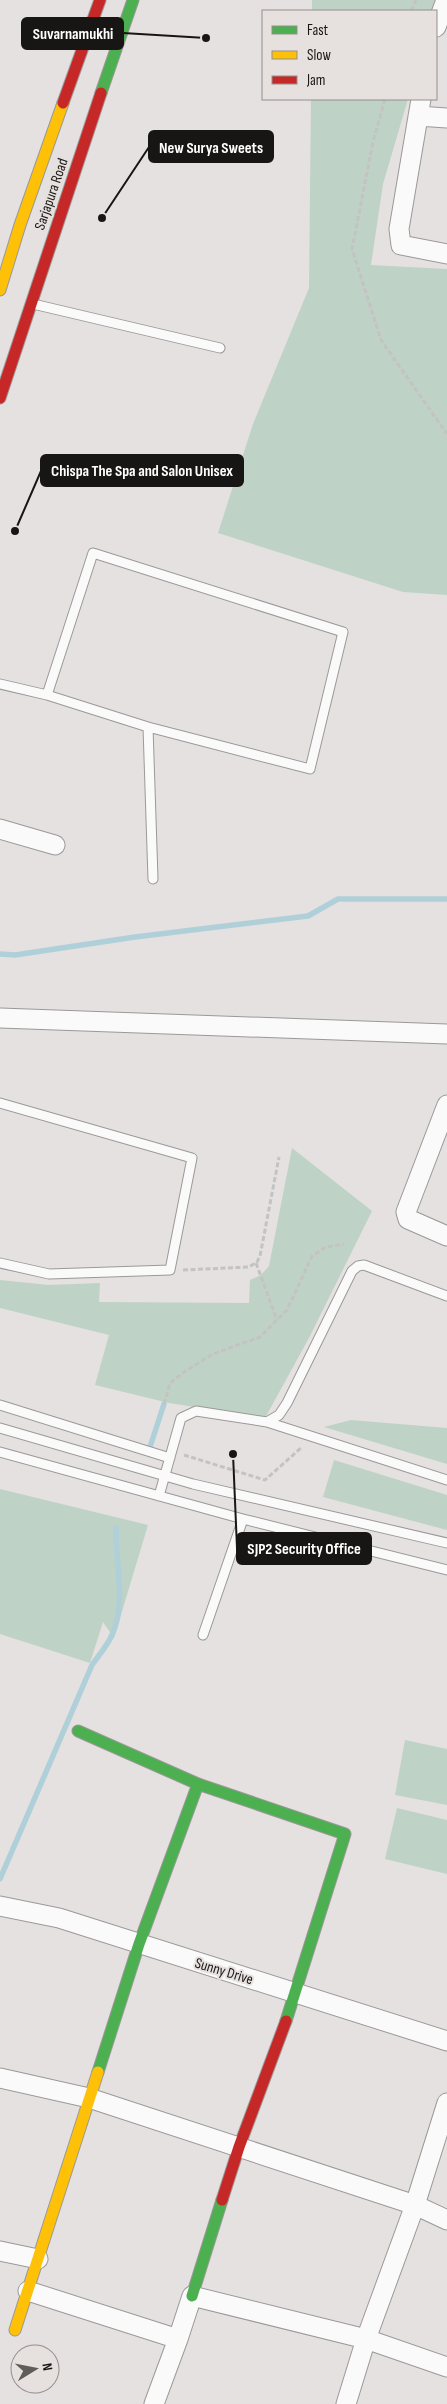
<svg xmlns="http://www.w3.org/2000/svg" width="447" height="2404" viewBox="0 0 447 2404" font-family="'Sofia Sans Condensed',sans-serif">
	<style>
		.green { fill: #bfd2c6 }
		.lines { fill: none; stroke-linecap: round; stroke-linejoin: round }
		.stream { stroke: #b0d0d9; stroke-width: 5.5 }
		.lane-casing { stroke: #9b9998; stroke-width: 11 }
		.street-casing { stroke: #9b9998; stroke-width: 21 }
		.fast-casing { stroke: #9b9998; stroke-width: 13 }
		.slow-casing { stroke: #9b9998; stroke-width: 13 }
		.jam-casing { stroke: #9b9998; stroke-width: 13 }
		.path { stroke: #c3c3c3; stroke-width: 3; stroke-dasharray: 5 2.5; stroke-linecap: butt }
		.lane { stroke: #fbfafa; stroke-width: 9 }
		.street { stroke: #fbfafa; stroke-width: 19 }
		.fast { stroke: #4caf50; stroke-width: 11 }
		.slow { stroke: #ffc107; stroke-width: 11 }
		.jam { stroke: #c62828; stroke-width: 11 }
		.labels { text-anchor: middle; stroke-width: 4; stroke-linejoin: round; paint-order: stroke }
		.street-label { font-size: 15px; fill: #181615; stroke: #e6e0de }
		.leader { fill: none; stroke: #181615; stroke-width: 2 }
		.callout-dot { fill: #181615; stroke: #e6e0de; stroke-width: 2 }
		.callout { fill: #181615; stroke: #181615; stroke-width: 2 }
		.callout-label { font-size: 16px; text-anchor: middle; font-weight: bold; fill: #fff }
	</style>
	<rect width="100%" height="100%" fill="#e4e1e0"/>
	<path class="green" d="M312,0H438L434,11H312Z
		M311,99H408L383,184L371,265L447,269V595L403,592L218,533L253,424L309,288Z
		M292,1148L372,1211L309,1338L265,1418L169,1403L95,1385L109,1335L0,1308V1280L49,1285L100,1283L99,1302L249,1303L250,1280L261,1275L269,1266Z
		M351,1420L447,1428V1464L324,1427Z
		M334,1460L447,1495V1530L323,1497Z
		M0,1489L148,1525L114,1638L103,1622L90,1663L0,1634Z
		M405,1740L447,1749V1805L395,1795Z
		M397,1808L447,1820V1874L385,1859Z"/>
	<g class="lines">
		<path class="stream" d="M0,954L15,955L135,937L308,916L338,899H447
			M149,1450L164,1404
			M0,1879L92,1665C99,1655 107,1646 112,1635C127,1602 115,1563 116,1528"/>
		<g class="lane-casing">
			<path id="lane" d="M33,304L220,348
				M0,684L47,695L148,727L310,769L343,632L93,553L47,695
				M148,727L153,879
				M0,1103L192,1158L170,1270L49,1274L0,1263
				M0,1405L170,1458
				M267,1422L447,1480
				M0,1428L193,1484L447,1543
				M0,1452L243,1519L447,1570
				M159,1496L181,1418L196,1411L267,1422L279,1415L287,1403L352,1271L358,1266L364,1265L447,1296
				M203,1635L243,1519"/>
		</g>
		<g class="street-casing">
			<path id="street" d="M436,27L446,0
				M421,99L399,229L401,245L447,254
				M418,116L447,118
				M0,829L55,845
				M0,1018L447,1034
				M447,1105L406,1212L408,1219L447,1236
				M0,1906L59,1918L447,2041
				M0,2078L89,2098L415,2205L447,2220
				M0,2251L38,2259
				M28,2291L178,2339L192,2296L366,2339L447,2367
				M154,2404L178,2339
				M346,2404L366,2339L415,2205L447,2103"/>
		</g>
		<g class="fast-casing">
			<path id="fast" d="M101,93L133,0
				M78,1731L198,1784L345,1834L286,2021
				M98,2072L139,1944L198,1784
				M192,2296L222,2200"/>
		</g>
		<g class="slow-casing">
			<path id="slow" d="M0,290L20,225L63,103
				M15,2330L98,2072"/>
		</g>
		<g class="jam-casing">
			<path id="jam" d="M63,103L100,0
				M0,398L101,93
				M222,2200L239,2147L286,2021"/>
		</g>
		<path class="path" d="M411,11L416,0
			M385,99L373,142L352,249L381,340L447,434
			M256,1263L277,1320
			M183,1270L249,1267L257,1262L260,1256L279,1157
			M164,1404L170,1383L184,1372L213,1354L260,1337L287,1310L312,1256L326,1247L344,1244
			M184,1455L265,1480L302,1447"/>
		<use href="#lane" class="lane"/>
		<use href="#street" class="street"/>
		<use href="#fast" class="fast"/>
		<use href="#slow" class="slow"/>
		<use href="#jam" class="jam"/>
	</g>
	<g class="labels">
		<g class="street-label">
			<text transform="translate(51 194) rotate(-71)" y="5">Sarjapura Road</text>
			<text transform="translate(224 1971) rotate(17)" y="5">Sunny Drive</text>
		</g>
	</g>
	<path class="leader" d="M206 38L123 33M102 218L149 147M15 531L41 471M233 1454L237 1548"/>
	<g class="callout-dot">
		<circle cx="206" cy="38" r="5"/>
		<circle cx="102" cy="218" r="5"/>
		<circle cx="15" cy="531" r="5"/>
		<circle cx="233" cy="1454" r="5"/>
	</g>
	<g class="callout">
		<rect x="22" y="18" width="101" height="31" rx="5"/>
		<rect x="149" y="131" width="124" height="31" rx="5"/>
		<rect x="41" y="455" width="202" height="31" rx="5"/>
		<rect x="237" y="1533" width="134" height="31" rx="5"/>
	</g>
	<g class="callout-label">
		<text x="73" y="39">Suvarnamukhi</text>
		<text x="211" y="153">New Surya Sweets</text>
		<text x="142" y="476">Chispa The Spa and Salon Unisex</text>
		<text x="304" y="1554">SJP2 Security Office</text>
	</g>
	<rect x="262" y="10" width="175" height="90" fill="#e6e0de" stroke="#948f8e"/>
	<rect x="272" y="26" width="25" height="8" fill="#4caf50" stroke="#948f8e"/>
	<text x="307" y="35" font-size="15" fill="#181615">Fast</text>
	<rect x="272" y="51" width="25" height="8" fill="#ffc107" stroke="#948f8e"/>
	<text x="307" y="60" font-size="15" fill="#181615">Slow</text>
	<rect x="272" y="76" width="25" height="8" fill="#c62828" stroke="#948f8e"/>
	<text x="307" y="85" font-size="15" fill="#181615">Jam</text>
	<g transform="translate(35 2369) rotate(80)"><circle r="24" fill="#e6e0de" stroke="#948f8e"/>
	<path d="M0-4L9 19L0 12L-9 19Z" fill="#5f5d5c"/>
	<text y="-8" font-size="14" font-weight="bold" text-anchor="middle" fill="#181615">N</text>
	</g>
</svg>
